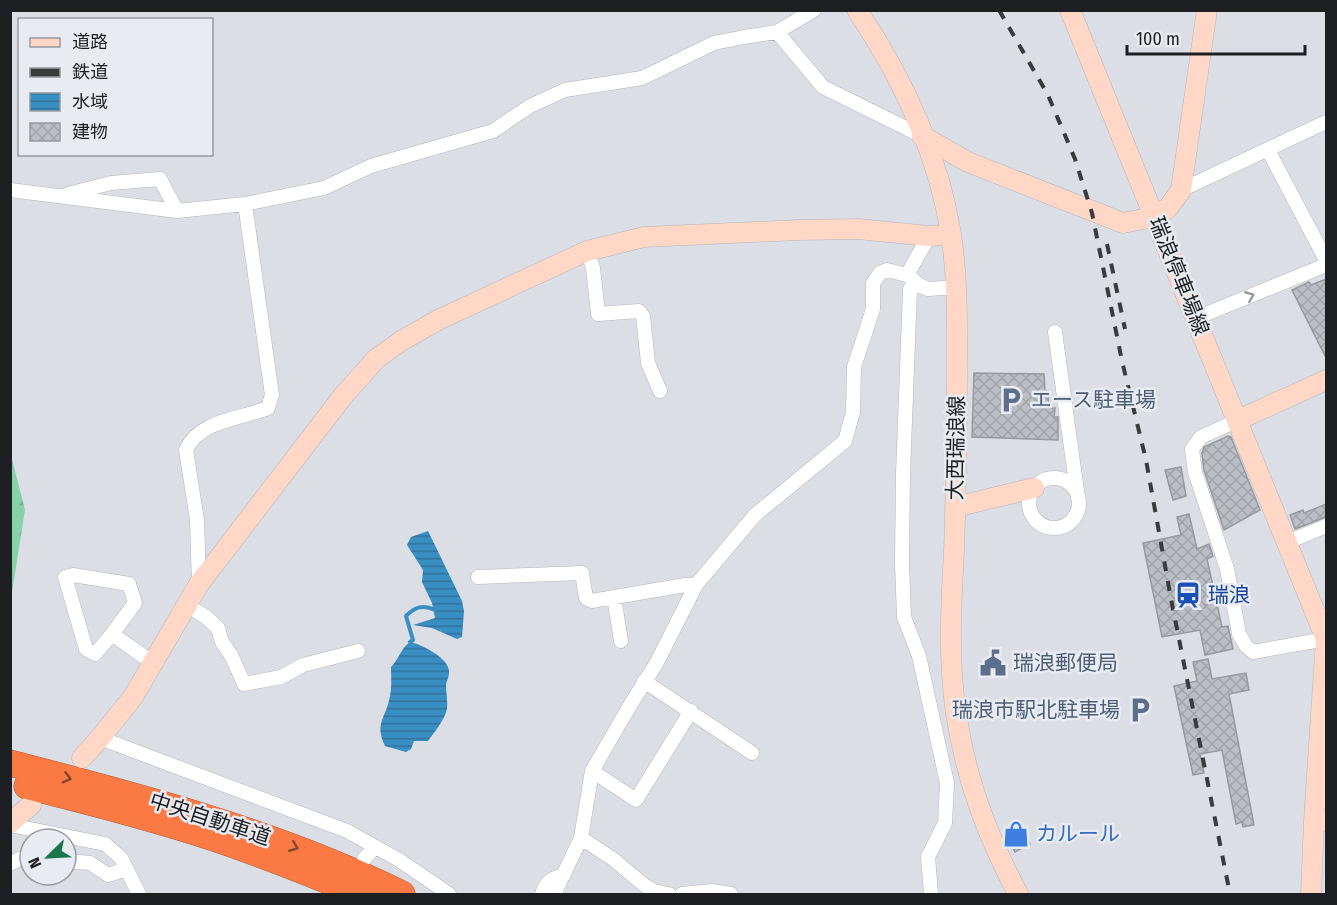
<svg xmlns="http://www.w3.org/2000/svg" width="1337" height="905" viewBox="0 0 1337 905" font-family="'Fira Sans Condensed','Noto Sans JP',sans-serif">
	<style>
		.forest { fill: url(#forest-firs) }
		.water { fill: url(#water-rules) }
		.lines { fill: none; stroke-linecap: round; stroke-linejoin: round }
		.stream { stroke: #398ec2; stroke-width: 4 }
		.building { fill: url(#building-cross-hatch); stroke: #96999f; stroke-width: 1.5 }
		.street-casing { stroke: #b3b6bc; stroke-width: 15 }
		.secondary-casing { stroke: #b3b6bc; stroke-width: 21 }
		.highway-casing { stroke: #ae5a38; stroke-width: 27 }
		.street { stroke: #fff; stroke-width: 14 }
		.secondary { stroke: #fed7c7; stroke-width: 20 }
		.highway { stroke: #fb7a44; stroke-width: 26 }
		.rail { stroke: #393b3e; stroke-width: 4; stroke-dasharray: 10 10; stroke-linecap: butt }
		.oneway { stroke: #9a9a9c }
		.oneway2 { stroke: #814831 }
		.labels { text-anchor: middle; stroke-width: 5; stroke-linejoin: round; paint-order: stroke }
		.street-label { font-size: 21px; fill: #1e1f22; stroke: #e8ecf2 }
		.service-label { font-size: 21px; fill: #4e5e75; stroke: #e8ecf2; text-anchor: start }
		.transit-label { font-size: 21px; fill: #164399; stroke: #e8ecf2; text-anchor: start }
		.shop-label { font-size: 21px; fill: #366cbe; stroke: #e8ecf2; text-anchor: start }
	</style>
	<defs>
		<pattern id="forest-firs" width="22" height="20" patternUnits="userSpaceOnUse" patternTransform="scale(1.5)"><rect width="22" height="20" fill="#88d2ab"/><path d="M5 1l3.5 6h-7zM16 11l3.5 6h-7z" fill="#75b493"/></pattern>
		<pattern id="water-rules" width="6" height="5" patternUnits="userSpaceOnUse" patternTransform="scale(1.5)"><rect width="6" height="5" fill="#398ec2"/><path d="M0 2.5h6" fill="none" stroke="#2f739d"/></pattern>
		<pattern id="building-cross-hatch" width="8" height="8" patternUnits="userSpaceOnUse" patternTransform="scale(1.5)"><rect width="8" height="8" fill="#bbbfc5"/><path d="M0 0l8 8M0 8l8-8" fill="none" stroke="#a0a4a9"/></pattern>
	</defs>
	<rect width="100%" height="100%" fill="#dbdfe5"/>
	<path class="forest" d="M11,455L25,510L11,599Z"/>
	<path class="water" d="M428,531L462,601L464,611L462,637L457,639L432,628L413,625L435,618L432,603L422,582L423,570L407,545L411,537Z
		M410,642C421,644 444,656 448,667C451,674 447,679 446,685C446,693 448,701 447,709C444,721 435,731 428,741H414L411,749L406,752L385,746C374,722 386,719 390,696C392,687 391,677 391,667C399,659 401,648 410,642Z"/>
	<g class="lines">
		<path class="stream" d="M410,642L413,640L406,616C415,607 423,604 435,610"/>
	</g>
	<path class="building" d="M1326,279V358L1292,290L1309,282L1311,285Z
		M974,373L1044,374L1045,391H1048L1049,408H1055L1054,417H1058V440L972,437Z
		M1228,436L1231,437L1260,510L1224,530L1204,470L1202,453L1204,447Z
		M1181,467L1186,496L1173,500L1165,470Z
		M1326,504V517L1295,529L1290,515L1303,510L1304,513Z
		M1189,514L1197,549L1209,544L1213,556L1207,559L1222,627L1228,626L1233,649L1205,655L1200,630L1162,637L1143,543L1181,535L1177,517Z
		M1208,659L1212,679L1246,673L1249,690L1229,694L1254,825L1243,827L1242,822L1236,824L1222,750L1200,754L1204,773L1193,775L1174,686L1197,681L1193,662Z
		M1020,823L1030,844L1015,852L1004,831Z"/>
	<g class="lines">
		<g class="street-casing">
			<path id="street" d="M777,32L823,87L922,136
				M1268,150L1326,260
				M10,190L177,211L245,204L324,188L371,166L493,131L530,106L565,90L642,78L714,43L744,37L777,32L814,10
				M1181,190L1326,122
				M68,194L111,183L160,179L177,211
				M587,251L593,268L598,314L639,311L643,316L648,363L660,391
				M907,275L929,236
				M919,285L928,289L957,287
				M1196,318L1326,265
				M1055,332L1078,498
				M1238,420L1201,437L1192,449L1195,472L1227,569L1239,634L1246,646L1253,652L1326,639
				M1029 503a25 25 0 1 1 50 0a25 25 0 1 1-50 0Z
				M1288,542L1326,526
				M478,577L582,573L586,598L592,601L685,585H696
				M199,584L197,520L186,450C199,420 241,419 268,408L272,395L245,204
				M614,597L621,641
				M187,605L206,617L218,628L222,642L232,657L244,684L281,677L303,665L358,651
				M112,634L135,603L129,584L73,575L65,577L86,649L95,654L112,634L153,663
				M644,681L752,753
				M100,738L347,831L399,860L449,894
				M592,771L636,800L691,711
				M10,825L105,844L121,858L139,894
				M581,838L613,859L644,885L654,891L669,894
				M364,859L375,847
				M66,861L90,863L108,875L127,869
				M10,864L19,859H30
				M542,894C546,882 551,878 564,875
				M556,894L557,888L581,838L592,771L632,702L656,664L696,585L755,515L845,441L853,412L854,367L873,309V283L880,273L887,270L907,275L919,285L910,289L903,474L902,563L904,617L919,656L947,783L945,823L928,857L931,894
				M682,894L712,891L731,894"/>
		</g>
		<g class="secondary-casing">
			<path id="secondary" d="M857,10C902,77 938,154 951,234C958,280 957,325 957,372C957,432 956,492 954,551C951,605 948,659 956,713C966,780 987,835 1018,894
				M1070,10L1326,639L1314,821
				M922,136L968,162L1123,223L1154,217L1168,208L1181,190L1207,10
				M1238,420L1326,380
				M955,507L1034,488
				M82,758L100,738L133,697L199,584L343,396L376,359L401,341L440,319L587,251L644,237L798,230L858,229L929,236L951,235
				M10,823L31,805
				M1311,894L1314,821H1326"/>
		</g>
		<g class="highway-casing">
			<path id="highway" d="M10,763C145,798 278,833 402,894
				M27,786C90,802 153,818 214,838C264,855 312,874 360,894"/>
		</g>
		<use href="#street" class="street"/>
		<use href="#secondary" class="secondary"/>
		<use href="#highway" class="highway"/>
		<path class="rail" d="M999,10L1048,95L1075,159L1092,213L1122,361L1146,460L1171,599L1230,894
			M1107,244L1125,329"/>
	</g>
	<defs><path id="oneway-chevron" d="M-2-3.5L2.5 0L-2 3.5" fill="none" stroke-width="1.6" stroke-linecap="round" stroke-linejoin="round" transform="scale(1.5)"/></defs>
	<use class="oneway" href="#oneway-chevron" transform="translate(1250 296) rotate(-22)"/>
	<g class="oneway2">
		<use href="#oneway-chevron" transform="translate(67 778) rotate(14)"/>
		<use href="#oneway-chevron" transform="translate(294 847) rotate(22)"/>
	</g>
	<defs>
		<g id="parking-bare" transform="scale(2.07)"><path d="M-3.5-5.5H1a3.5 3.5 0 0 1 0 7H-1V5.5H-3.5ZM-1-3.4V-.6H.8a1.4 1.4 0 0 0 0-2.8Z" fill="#5c6f8a" stroke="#e8ecf2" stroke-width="2.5" paint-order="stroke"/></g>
		<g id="station-bare" transform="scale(2.07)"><path d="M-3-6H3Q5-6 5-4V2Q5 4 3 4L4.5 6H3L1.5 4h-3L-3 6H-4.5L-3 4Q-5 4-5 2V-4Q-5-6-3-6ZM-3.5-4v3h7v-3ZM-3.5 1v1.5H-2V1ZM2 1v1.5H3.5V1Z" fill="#1a4fb4" stroke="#e8ecf2" stroke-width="2.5" paint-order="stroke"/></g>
		<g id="civic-bare" transform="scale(2.07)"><path d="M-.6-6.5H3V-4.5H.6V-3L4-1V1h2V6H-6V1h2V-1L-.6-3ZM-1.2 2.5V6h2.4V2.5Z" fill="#5c6f8a" stroke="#e8ecf2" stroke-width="2.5" paint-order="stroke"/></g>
		<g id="shop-bare" transform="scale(2.07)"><path d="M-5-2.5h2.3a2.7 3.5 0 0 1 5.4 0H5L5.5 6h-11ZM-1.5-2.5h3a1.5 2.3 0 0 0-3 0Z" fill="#3f7fe0" stroke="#e8ecf2" stroke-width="2.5" paint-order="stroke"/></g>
	</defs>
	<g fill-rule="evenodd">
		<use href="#parking-bare" x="1011" y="400"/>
		<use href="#station-bare" x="1188" y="595"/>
		<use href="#civic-bare" x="993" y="663"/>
		<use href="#parking-bare" x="1140" y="710"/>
		<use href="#shop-bare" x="1016" y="834"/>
	</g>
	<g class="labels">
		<g class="street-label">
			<text transform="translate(1179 276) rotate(68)" y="7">瑞浪停車場線</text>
			<text transform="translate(956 448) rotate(-89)" y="7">大西瑞浪線</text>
			<text transform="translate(210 819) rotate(18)" y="7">中央自動車道</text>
		</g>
		<g class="service-label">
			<text x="1031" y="407">エース駐車場</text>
			<text x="1013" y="670">瑞浪郵便局</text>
			<text x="1120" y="717" text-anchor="end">瑞浪市駅北駐車場</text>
		</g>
		<g class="transit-label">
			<text x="1208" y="602">瑞浪</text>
		</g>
		<g class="shop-label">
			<text x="1036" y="841">カルール</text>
		</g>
	</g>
	<rect width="1337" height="905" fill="none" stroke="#1e1f22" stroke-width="24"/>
	<rect x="18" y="18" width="195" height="138" fill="#e8ecf2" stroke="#979a9f" stroke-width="1.5"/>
	<rect x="30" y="38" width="30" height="9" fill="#fed7c7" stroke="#979a9f" stroke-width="1.5"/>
	<text x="72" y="48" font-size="18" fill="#1e1f22">道路</text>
	<rect x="30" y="68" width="30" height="9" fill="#393b3e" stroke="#979a9f" stroke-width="1.5"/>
	<text x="72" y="78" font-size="18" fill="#1e1f22">鉄道</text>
	<rect x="30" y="93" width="30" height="18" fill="url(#water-rules)" stroke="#979a9f" stroke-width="1.5"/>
	<text x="72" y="108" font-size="18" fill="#1e1f22">水域</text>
	<rect x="30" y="123" width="30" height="18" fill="url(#building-cross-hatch)" stroke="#979a9f" stroke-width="1.5"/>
	<text x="72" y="138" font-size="18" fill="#1e1f22">建物</text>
	<g transform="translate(48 857) rotate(246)"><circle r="28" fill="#e8ecf2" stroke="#979a9f" stroke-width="1.5"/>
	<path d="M0-4.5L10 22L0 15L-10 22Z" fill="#1a764b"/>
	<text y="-9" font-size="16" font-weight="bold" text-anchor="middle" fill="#1e1f22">N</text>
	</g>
	<path d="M1127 45v9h178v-9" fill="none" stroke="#1e1f22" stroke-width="3"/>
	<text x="1136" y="45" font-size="18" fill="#1e1f22" stroke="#e8ecf2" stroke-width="4.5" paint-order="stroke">100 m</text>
</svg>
